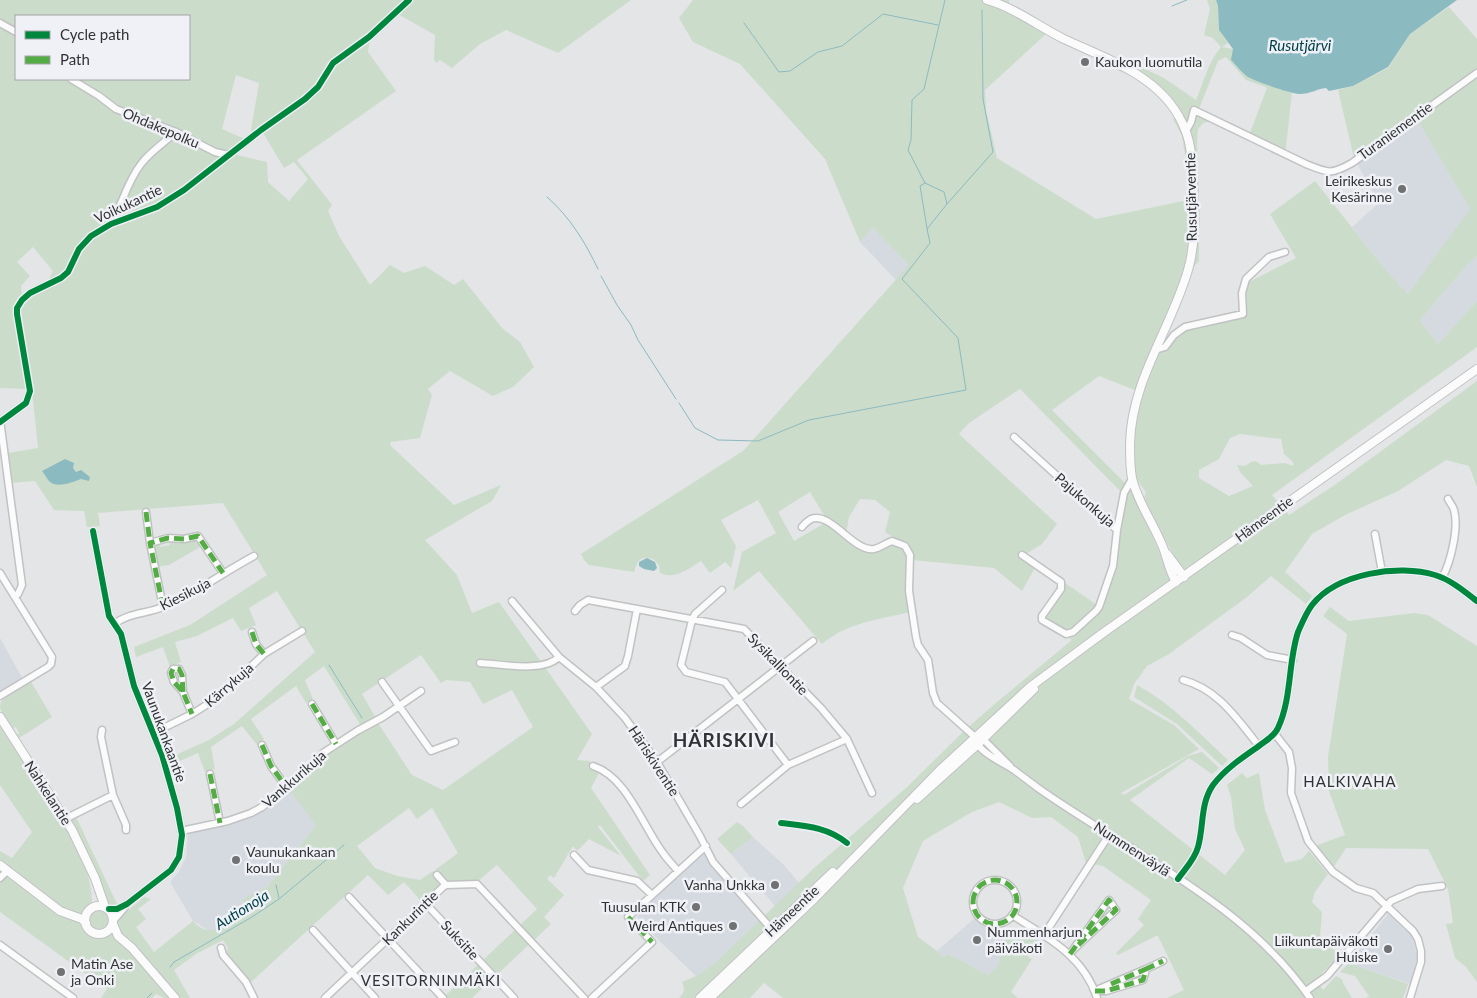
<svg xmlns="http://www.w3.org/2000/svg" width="1477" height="998" viewBox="0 0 1477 998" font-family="Lato,sans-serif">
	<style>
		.built { fill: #d5d9e0 }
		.green { fill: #cbddca; fill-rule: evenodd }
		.water { fill: #8cbac1 }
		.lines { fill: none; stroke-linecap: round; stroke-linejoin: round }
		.stream { stroke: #8cbac1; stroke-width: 1 }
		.minor-casing { stroke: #c1c2c3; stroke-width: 9 }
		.major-casing { stroke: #c1c2c3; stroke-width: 10 }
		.minor { stroke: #fbfbfb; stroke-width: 6 }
		.major { stroke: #fbfbfb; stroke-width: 8 }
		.quiet { stroke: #54ac45; stroke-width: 5; stroke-dasharray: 10 5; stroke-linecap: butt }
		.cycleway-casing { stroke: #eff1f6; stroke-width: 9 }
		.cycleway { stroke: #00873e; stroke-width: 6 }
		.poi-dot { fill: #6f7172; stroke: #eff1f6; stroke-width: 2 }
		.labels { text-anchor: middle; stroke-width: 5; stroke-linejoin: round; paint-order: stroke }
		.poi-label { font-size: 14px; fill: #313233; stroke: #eff1f6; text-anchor: end }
		.street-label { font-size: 14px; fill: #313233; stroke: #eff1f6 }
		.water-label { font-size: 15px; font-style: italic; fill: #004048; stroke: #eff1f6 }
		.neighbourhood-label { font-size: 15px; letter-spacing: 1px; fill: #313233; stroke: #eff1f6 }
		.district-label { font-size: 19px; font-weight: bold; letter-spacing: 1px; fill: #313233; stroke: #eff1f6 }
	</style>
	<rect width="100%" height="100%" fill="#e3e5e7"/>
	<path class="built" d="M1415,116L1471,210L1408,294L1385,269L1352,227L1379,203L1354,158Z
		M873,228L909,265L897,281L860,242Z
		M1477,256V301L1438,344L1420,320L1467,265Z
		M0,638L25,683L0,699Z
		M289,790L316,825L267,887L243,899L240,916L222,929L210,931L193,921L170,882L180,870L186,857L188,833L246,818L267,807Z
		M753,837L784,865L799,883L775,906L731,854Z
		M703,853L761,921L715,963L696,976L640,922L637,914Z
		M1388,914L1411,935L1414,943L1417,956L1415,969L1410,984L1349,963Z
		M976,917L987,928L994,930H1007L998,966L988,975L949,954L943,959L937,951Z"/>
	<path class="green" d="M0,0H406L369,35L332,61L317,86L305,97L254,133L251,130L259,83L236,75L222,129L245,139L184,188L157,206L90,235L61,277L48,281L53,271L33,247L17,262L30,276L21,286L22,298L16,307L28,389L0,388ZM16,16H189V79H16Z
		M410,0H631L558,53L506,30L480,44L452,68L440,60L436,63L434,60L435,35L396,13Z
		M693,0H1009V5L1049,27L1120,61L1122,58L1164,78L1196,100C1204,82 1208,62 1221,47L1213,38L1204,35L1210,9L1207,0H1216L1218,6L1219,30L1228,43L1222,47L1233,49L1280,89L1292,92L1285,156L1248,138L1267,88L1263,86L1246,80L1226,57L1218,61L1199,109L1212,121L1203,123L1198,129L1197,144L1199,193V261L1191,270L1158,350L1186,329L1245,316L1247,283L1296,258L1270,214L1315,181L1385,269L1408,294L1470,209L1415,116L1354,158L1338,90L1353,86L1388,68L1410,34L1449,7L1477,39V256L1467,265L1420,320L1438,344L1477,301V347L1272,495L1289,515L1336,484L1477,381V487L1469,466L1446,460L1398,491L1345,515L1312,534L1285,572L1312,596L1306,604L1271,576L1247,597L1169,654L1147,666L1134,684L1129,699L1174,725L1199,749L1121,793L1124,795L1188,756L1202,752L1219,768L1212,774L1189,758L1130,800L1225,875L1245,850L1235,829L1231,797L1227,785L1242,773L1247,778L1259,773L1265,810L1285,863L1302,859L1309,851L1328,874L1315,892L1312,902L1322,912L1320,938L1340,955L1316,979L1323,990L1336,976L1343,980L1342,981L1352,998H1167L1184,990L1158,936H1156L1118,955L1116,953L1144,925L1138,919L1151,900L1103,866L1086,863L1078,837L1051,817L1032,818L999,802L972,812L923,841L903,888L918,937L937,951L943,958L949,954L988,975L998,966L1007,930L1019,928L1039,940L1033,943L1028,957L1032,959L1011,992L1018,998H783L764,983L750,998H679C685,992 685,989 682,982L696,976L715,963L813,869L907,787L965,730L997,702L1072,640L1039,620L1065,583L1097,605L1111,571L1123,494L1020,389L969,423L959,434L1057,524L1042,544L1026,554L1036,566L1022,591L994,568L913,560L906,545L885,532L890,512L875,500L860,499L849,517L846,534L827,520L810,492L778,512L794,541L825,523L867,550L895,543L904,547L908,556L910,612C878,620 848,622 822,644L759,571L733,591L742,552L776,533L758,500L721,520L736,546L731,568L725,562L710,573L701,561C688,569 675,580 660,573L659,565L653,559C639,556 638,560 634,572L589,565L584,560L581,554L743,451L909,265L873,228L860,242L825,159L740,64L693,42L679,18ZM1047,33L1106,62L1108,66L1144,82L1167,102L1176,117L1173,119L1182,136L1185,154L1188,200L1096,219L997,158L986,110L985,90ZM1099,376L1135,390L1138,392L1130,460L1137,480L1146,492L1144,498L1162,535L1179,564L1168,573L1130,482L1127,485L1052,410ZM1240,434L1281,439L1284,454L1293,462V466L1285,463L1261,465L1256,461L1251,462L1245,466L1237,465L1240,472L1253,486L1229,496L1199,478V470L1219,459L1230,438Z
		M370,38L368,52L396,91L297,160L332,205L328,211L339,236L370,285L390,265L404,273L425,266L454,285L463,279L503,329L520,342L534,367L513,387L493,396L450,371L428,389L432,395L420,438L390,442L391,446L454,505L501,485L492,501L425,540L457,575L472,613L499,602L592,734L577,760L590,761L588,768L600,771L591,788L650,875L643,881L600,825L598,827L621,856L589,839L577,851L573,846L554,878L550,875L547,879L564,895L544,917L551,924L472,998H443L537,909L497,865L477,882H448L446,883L435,870L458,853L432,808L417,819L409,808L357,846L375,868L397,876L420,880L433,871L444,884L428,899L425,898L421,901L404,882L388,895L368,875L250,983L226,954L228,948L223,940L196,954L174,970L190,998H164L156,994L152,998H101L107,989L0,912V851L12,858L32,832L0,785V725C13,745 27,766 40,787C63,821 91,859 92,902L107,905L87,854L71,822L72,817L76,818L78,821L117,904L123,915L144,897L151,899L138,909L146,919L136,927L154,952L193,921C208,939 225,926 240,916L243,899L267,887L316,825L289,790L315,762L338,745L378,723L412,775L443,790L533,727L512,690L483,704L470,682L446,680L441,683L421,655L362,694L376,718L361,726L324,666L305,680L313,699L306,703L296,686L251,719L264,739L257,745L242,726L211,747L215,769L205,772L198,753L173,764L171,757L209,740L234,724L315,652L277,591L249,608L256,625L241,631L233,618L197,636L175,642L181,662L170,667L163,647L136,657L134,647L190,625L267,575L223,503L98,513L100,526L87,527L84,511L54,510L35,481L11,483L8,453L38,448L32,390L19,308L23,301L31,295L62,279L84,244L105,229L158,209L233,154L267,162L268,182L289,201L308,179L294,162L284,168L262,131L307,99L334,64Z
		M197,538L202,546L169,565L156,567L153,545L159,542L160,547L170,545L169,540Z
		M1330,607L1349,621L1414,613L1428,615L1477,646V982L1466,967L1455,958L1446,924L1453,923L1448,889L1428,849L1346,848L1333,868L1315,846L1345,835L1329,791L1328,757L1347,634L1323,616Z
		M30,680L52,717L19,738L17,736L19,733L16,727L13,728C9,722 1,714 0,707C0,696 22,685 30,680Z
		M1137,685C1172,704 1199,733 1228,760L1222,766L1177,724L1134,697Z
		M737,822L743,826L753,837L731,854L717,839Z
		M1349,963L1408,984L1403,998H1366L1369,996L1355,976L1340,972Z"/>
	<path class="water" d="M1216,0H1457L1410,34L1388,67L1353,86L1329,91L1326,88C1317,89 1310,94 1300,94C1289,93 1257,82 1248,77C1242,73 1236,65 1231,60L1233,49L1219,30L1218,6Z
		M65,459L74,463L73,468L76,472L81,470L90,477L89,481L81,479C73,482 56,489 49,481C46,478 45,474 42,471Z
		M647,558L655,562L657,568L654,571L644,569L639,566V562Z"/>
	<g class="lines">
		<path class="stream" d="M1172,6L1187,0
			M744,23L779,72L790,71L818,52L842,46L883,14L938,25
			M925,183L920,186L927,228
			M547,197C570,217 585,242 598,269
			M947,204L993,152L983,99L982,10
			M601,276L617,305L631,325L638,340L676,399
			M679,403L695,428L718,440L758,441L809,420L966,390L958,338L902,279L930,243L927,229L947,204L944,192L925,183L908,150L911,140L912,100L924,89L945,0
			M329,665L362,718
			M276,885L279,898
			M170,967L174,962L252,917L279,899L344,845
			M147,998L152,993"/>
		<g class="minor-casing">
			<path id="minor" d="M0,23L16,32
				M71,79L99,96L116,109L176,132L215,152L228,155
				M1186,131L1191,122L1194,110L1306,164C1328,173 1331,175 1352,163L1477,73
				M111,224C122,205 127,182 141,164C150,152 165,142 176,132
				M1155,350L1165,347L1174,335L1185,327L1243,314L1242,293L1246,279L1269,257L1285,252
				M0,420L22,585L18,594L15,597
				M0,422L26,403L30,391L17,314V308L22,300L30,293L61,278L68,272L79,249L91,236L111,224L157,207L184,190L261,130L305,99L318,87L333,63L369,37L409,0
				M1014,437L1117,530L1124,493L1132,479
				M146,512L150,543
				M802,527C804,524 808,521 811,519C831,511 853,552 874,549C880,548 886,543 892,541L905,546L910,555L909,591L916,637L918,645L928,660L933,693L937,703L975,737L983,739L1010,766
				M93,531L109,616L121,634L134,686L162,755L177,808L182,835L179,857L171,870L127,904L117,909H109
				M1375,534L1382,572
				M1022,555L1061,582V589L1042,616V620L1066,634L1073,632L1096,611L1099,607L1113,566L1117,530
				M0,573L52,657L51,664L48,667L0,696
				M1442,578C1451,562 1459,527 1454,510C1453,506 1450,503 1448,499
				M722,590L695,614L692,620L681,665L686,672L725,682L788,765
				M512,601L559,657L596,687L625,718L657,762L700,836L713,862L775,933
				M163,607L150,543L168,538L184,539L198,536L223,573
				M575,611L580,605L588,600L637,609
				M114,624C130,612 148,614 165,606C196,593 224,572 254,556
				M252,632L256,644L264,654
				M1232,635L1241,638L1267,655L1293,660
				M480,663C501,664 543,673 559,657
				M1183,680C1218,689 1237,719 1259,746
				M382,682L431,751L455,742
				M596,687L625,666L628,656L637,609L744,629L821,708L847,739L872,793
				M183,692L182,675L179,669H173L171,673L174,682L183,692L192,714
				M312,704L336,744
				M153,733L192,714L219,697L264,654L302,631
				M1275,734L1289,752L1292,768L1291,793L1308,841L1333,872L1356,888L1373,893L1413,931L1418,939L1421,951V962L1410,998
				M976,740C979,753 1004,763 1014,770C1022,776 1030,782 1038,788C1131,854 1244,902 1310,998
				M262,745L271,766L287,788
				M657,762L813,641
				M593,766C627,777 642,825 663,853C667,859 673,865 678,871
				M210,774L220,823
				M113,795L126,825V830
				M741,804L788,765L847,739
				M65,819L113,795L101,737L102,730
				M181,831L228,821L251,813L262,807L287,788L323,753L357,731L383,717L421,691
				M574,855L588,870L637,881L652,895
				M437,875L446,885
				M0,878L8,870
				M1178,879C1185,869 1195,859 1198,847C1204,826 1200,804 1213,785C1225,769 1243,757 1259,746C1266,740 1274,737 1278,728C1292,698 1288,662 1298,632C1302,623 1306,613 1312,605C1337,573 1399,564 1435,575C1451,580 1464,591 1477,601
				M973 902a22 22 0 1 1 44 0a22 22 0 1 1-44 0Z
				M349,897L443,998
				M426,904L514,998
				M1012,915C1047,937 1084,956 1097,998
				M113,921L125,907
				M313,930L375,998
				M1044,935L1109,835
				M0,945L73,998
				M221,948L223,955L246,982L254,998
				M1070,954L1109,900L1116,910L1074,949
				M1099,989L1146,969
				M1095,991H1106L1143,980L1146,969L1163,961
				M1306,991L1327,976L1391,901L1418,889L1442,886
				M325,998L443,887L446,885L477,884L584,998
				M592,998L652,942L628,917L706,846"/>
		</g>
		<g class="major-casing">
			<path id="major" d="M987,0C1015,8 1038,26 1064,39C1111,61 1167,78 1186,132C1192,148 1192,166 1193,184C1195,212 1196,242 1188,270C1171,329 1131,381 1130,444C1130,455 1130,468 1132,478C1137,502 1156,527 1164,550C1168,562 1170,572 1176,582
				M1167,554L1184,577
				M0,717L72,830L95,878L105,907
				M917,799L977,745L1034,689
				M0,865L60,911L82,919L86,923
				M85 920a14 14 0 1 1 28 0a14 14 0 1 1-28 0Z
				M113,924L118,936L132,948L175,998
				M700,998L833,872
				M710,998L815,898L940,770L1030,687L1103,633L1477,369"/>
		</g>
		<use href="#minor" class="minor"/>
		<use href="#major" class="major"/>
		<path class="quiet" d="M146,512L150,543
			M163,607L150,543L168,538L184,539L198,536L223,573
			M252,632L256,644L264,654
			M183,692L182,675L179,669H173L171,673L174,682L183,692L192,714
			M312,704L336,744
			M262,745L271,766L287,788
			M210,774L220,823
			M973 902a22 22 0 1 1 44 0a22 22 0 1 1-44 0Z
			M628,917L652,942
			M1070,954L1109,900L1116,910L1074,949
			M1111,984L1146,969
			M1095,991H1106L1143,980L1146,969L1163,961"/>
		<g class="cycleway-casing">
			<path id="cycleway" d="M0,422L26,403L30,391L17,314V308L22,300L30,293L61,278L68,272L79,249L91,236L111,224L157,207L184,190L261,130L305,99L318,87L333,63L369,37L409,0
				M93,531L109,616L121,634L134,686L162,755L177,808L182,835L179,857L171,870L127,904L117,909H109
				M781,823C806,826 827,827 847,843
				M1178,879C1185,869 1195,859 1198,847C1204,826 1200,804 1213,785C1225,769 1243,757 1259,746C1266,740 1274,737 1278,728C1292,698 1288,662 1298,632C1302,623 1306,613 1312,605C1337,573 1399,564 1435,575C1451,580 1464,591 1477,601"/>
		</g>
		<use href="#cycleway" class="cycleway"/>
	</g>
	<g class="poi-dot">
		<circle cx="1085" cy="62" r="5"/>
		<circle cx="1402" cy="189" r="5"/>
		<circle cx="236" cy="860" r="5"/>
		<circle cx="775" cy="885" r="5"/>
		<circle cx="696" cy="907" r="5"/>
		<circle cx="733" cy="926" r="5"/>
		<circle cx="977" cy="940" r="5"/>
		<circle cx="1388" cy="949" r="5"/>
		<circle cx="61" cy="972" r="5"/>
	</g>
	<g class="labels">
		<g class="poi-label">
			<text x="1095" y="67" text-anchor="start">Kaukon luomutila</text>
			<text x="1392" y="186">Leirikeskus<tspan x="1392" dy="16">Kesärinne</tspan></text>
			<text x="246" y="857" text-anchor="start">Vaunukankaan<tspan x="246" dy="16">koulu</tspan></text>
			<text x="765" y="890">Vanha Unkka</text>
			<text x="686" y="912">Tuusulan KTK</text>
			<text x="723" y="931">Weird Antiques</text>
			<text x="987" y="937" text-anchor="start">Nummenharjun<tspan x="987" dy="16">päiväkoti</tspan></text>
			<text x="1378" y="946">Liikuntapäiväkoti<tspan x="1378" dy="16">Huiske</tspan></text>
			<text x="71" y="969" text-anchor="start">Matin Ase<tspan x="71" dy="16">ja Onki</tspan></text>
		</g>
		<g class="street-label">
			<text transform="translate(161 128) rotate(23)" y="5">Ohdakepolku</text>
			<text transform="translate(1395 131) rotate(-36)" y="5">Turaniementie</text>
			<text transform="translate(1191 197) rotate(-91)" y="5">Rusutjärventie</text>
			<text transform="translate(128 204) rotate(-25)" y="5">Voikukantie</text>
			<text transform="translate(1085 500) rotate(41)" y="5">Pajukonkuja</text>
			<text transform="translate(1264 519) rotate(-36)" y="5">Hämeentie</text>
			<text transform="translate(185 594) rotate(-27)" y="5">Kiesikuja</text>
			<text transform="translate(778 664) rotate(46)" y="5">Sysikalliontie</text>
			<text transform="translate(229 685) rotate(-41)" y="5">Kärrykuja</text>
			<text transform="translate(164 732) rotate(70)" y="5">Vaunukankaantie</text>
			<text transform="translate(654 761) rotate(57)" y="5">Häriskiventie</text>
			<text transform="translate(294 779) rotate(-41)" y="5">Vankkurikuja</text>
			<text transform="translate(48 793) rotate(57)" y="5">Nahkelantie</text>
			<text transform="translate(1132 849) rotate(33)" y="5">Nummenväylä</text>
			<text transform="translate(792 911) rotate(-43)" y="5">Hämeentie</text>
			<text transform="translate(410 918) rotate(-44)" y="5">Kankurintie</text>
			<text transform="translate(460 940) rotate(47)" y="5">Suksitie</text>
		</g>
		<g class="water-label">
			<text x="1300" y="51">Rusutjärvi</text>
			<text transform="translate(242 910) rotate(-32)" y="5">Autionoja</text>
		</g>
		<g class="neighbourhood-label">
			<text x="1350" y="787">HALKIVAHA</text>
			<text x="431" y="986">VESITORNINMÄKI</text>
		</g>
		<g class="district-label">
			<text x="724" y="747">HÄRISKIVI</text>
		</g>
	</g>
	<rect x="15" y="15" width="175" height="65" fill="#eff1f6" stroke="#a3a5a8"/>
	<rect x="25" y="31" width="25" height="8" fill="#00873e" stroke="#a3a5a8"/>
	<text x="60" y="40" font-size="15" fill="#313233">Cycle path</text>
	<rect x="25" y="56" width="25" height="8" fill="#54ac45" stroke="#a3a5a8"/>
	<text x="60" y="65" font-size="15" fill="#313233">Path</text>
</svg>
